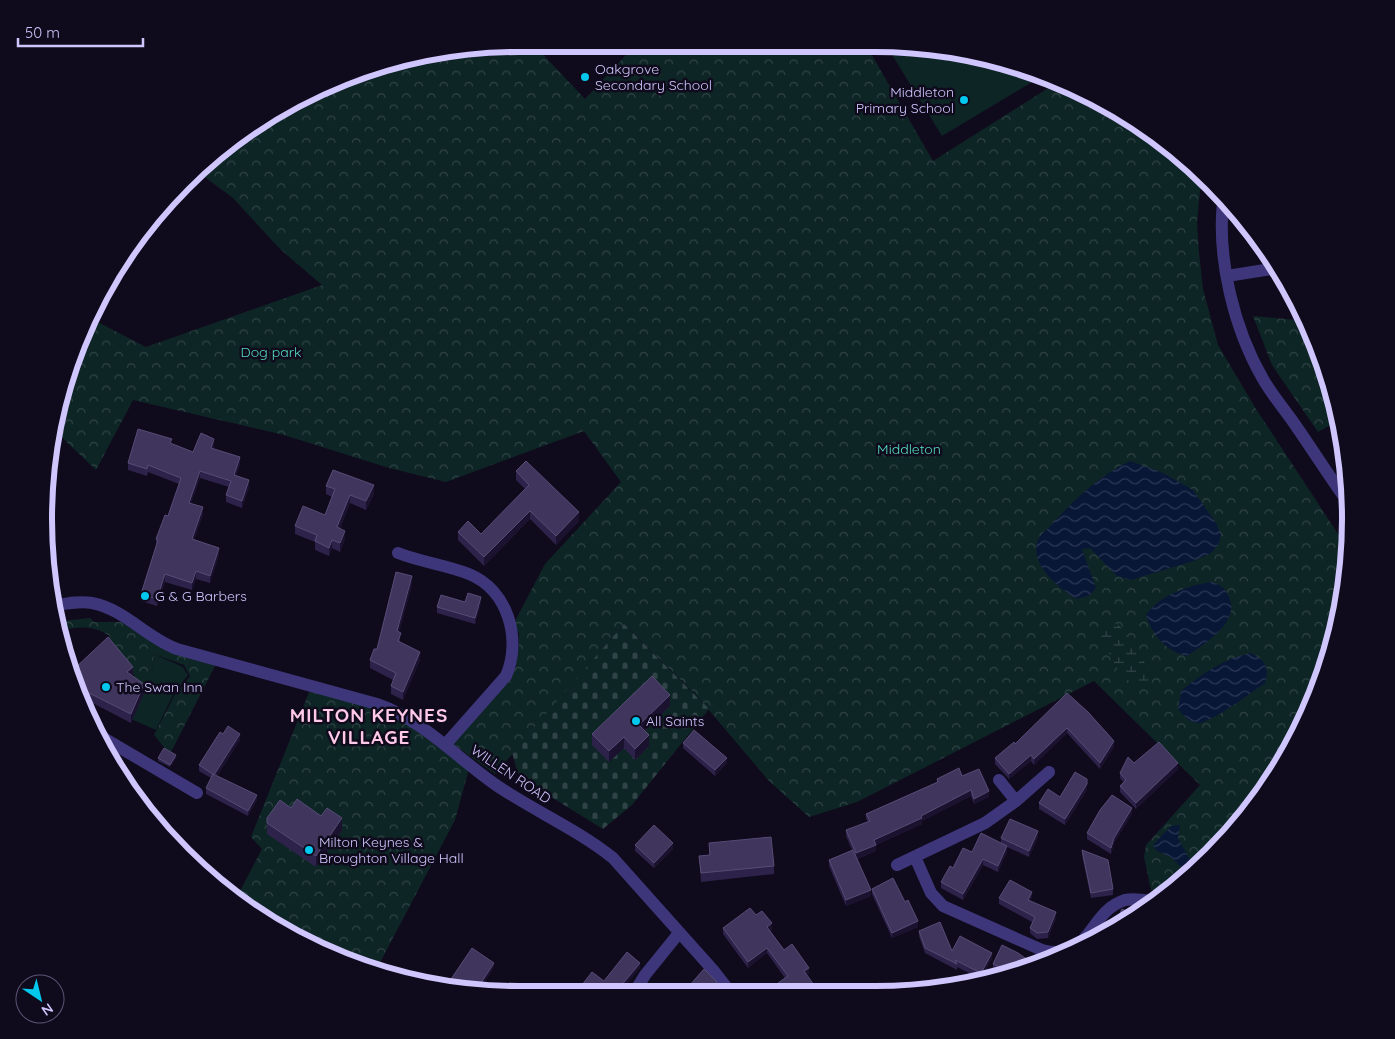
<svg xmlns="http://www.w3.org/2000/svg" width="1395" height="1039" viewBox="0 0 1395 1039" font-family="Quicksand,sans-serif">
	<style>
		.grass { fill: #0e2525 }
		.forest { fill: url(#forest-crowns) }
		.wetland { fill: url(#wetland-marsh) }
		.cemetery { fill: url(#cemetery-stones) }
		.garden { fill: url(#garden-dots) }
		.water { fill: url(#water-waves) }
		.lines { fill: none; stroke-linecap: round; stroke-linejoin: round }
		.street { stroke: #3d367a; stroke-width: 12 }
		.wall { fill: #2d234a }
		.shaded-wall { fill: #1a122f }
		.building { fill: #3f355d; stroke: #564c76 }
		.poi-dot { fill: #03c8ee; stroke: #0f0b1c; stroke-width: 2 }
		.labels { text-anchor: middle; stroke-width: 5; stroke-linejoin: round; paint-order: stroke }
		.poi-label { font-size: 14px; fill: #d0c6fe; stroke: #0f0b1c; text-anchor: start }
		.park-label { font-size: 14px; fill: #55dcc3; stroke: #0f0b1c }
		.street-label { font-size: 14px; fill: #d0c6fe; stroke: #0f0b1c }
		.district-label { font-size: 19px; font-weight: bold; letter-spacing: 1px; fill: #fec8e7; stroke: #0f0b1c }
		.rim { fill: none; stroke: #d0c6fe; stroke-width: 6 }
	</style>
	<defs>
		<pattern id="forest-crowns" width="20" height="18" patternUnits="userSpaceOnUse" patternTransform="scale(1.25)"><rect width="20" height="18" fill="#0e2525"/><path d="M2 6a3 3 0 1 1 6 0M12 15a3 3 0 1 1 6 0" fill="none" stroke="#304346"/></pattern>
		<pattern id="wetland-marsh" width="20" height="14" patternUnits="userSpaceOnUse" patternTransform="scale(1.25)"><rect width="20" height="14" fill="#0e2525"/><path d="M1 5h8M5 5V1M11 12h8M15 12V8" fill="none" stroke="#304346"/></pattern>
		<pattern id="cemetery-stones" width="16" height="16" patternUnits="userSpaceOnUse" patternTransform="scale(1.25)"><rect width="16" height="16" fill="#0e2525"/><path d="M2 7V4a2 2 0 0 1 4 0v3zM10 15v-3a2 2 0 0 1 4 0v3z" fill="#304346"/></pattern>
		<pattern id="garden-dots" width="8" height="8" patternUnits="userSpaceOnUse" patternTransform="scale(1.25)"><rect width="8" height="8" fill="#0e2525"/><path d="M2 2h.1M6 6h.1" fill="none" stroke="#304346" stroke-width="1.8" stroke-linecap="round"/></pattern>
		<pattern id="water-waves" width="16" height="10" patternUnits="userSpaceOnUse" patternTransform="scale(1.25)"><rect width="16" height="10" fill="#091737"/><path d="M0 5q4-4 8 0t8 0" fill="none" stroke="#2c3755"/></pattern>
	</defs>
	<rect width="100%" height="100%" fill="#0f0b1c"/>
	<path class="grass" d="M886,45H906L998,60L1039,78L942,136Z
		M154,654L183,667L188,675L173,695L156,730L131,719L144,693L136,683L152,669Z"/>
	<path class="forest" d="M519,44H533L585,99L636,44L866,45L933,161L1053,85L1140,124L1201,181L1197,222L1199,253L1203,289L1218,345L1256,409L1348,549L1347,582L1326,673L1290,751L1257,795L1232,834L1173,890H1151L1144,857L1146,845L1200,785L1094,681L857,802L809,817L769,781L697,696L624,624L495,774L453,744L515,669L519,646V634L514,623L545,564L621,482L584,431L446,482L389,468L284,435L133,400L96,470L53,429L90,318L146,347L322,285L280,249L233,198L198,172L281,108L396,60Z
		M1253,316L1307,321L1335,397L1339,420L1318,432L1272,365Z
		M90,618L94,622H121L216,664L171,752H168L154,735L174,696L190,676L184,665L154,654L152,669L136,683L129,682L135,676L107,644L110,636C94,626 81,626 63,630V621Z
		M312,685L400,713L470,765L455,820L375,972L367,970L282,932L232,896L241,889L262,849L251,837Z"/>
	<path class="wetland" d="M1110,624H1117L1122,628L1146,665L1150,676L1147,684C1120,688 1111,655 1101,636L1103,628Z"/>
	<path class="cemetery" d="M624,624L709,709L632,805L603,829L519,777L512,753Z"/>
	<path class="garden" d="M54,422L64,432L52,472L50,470Z"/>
	<path class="water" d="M1130,461L1161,472L1193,490L1216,523L1221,535L1218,545L1211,553L1193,561L1131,580L1117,576L1090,548L1082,549L1096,588L1090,595L1077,599C1060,589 1028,564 1038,540C1040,534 1049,528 1053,523C1076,498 1099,476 1130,461Z
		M1212,582C1221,585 1225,588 1229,597C1241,622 1204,644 1187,656C1165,651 1153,635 1146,615C1160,595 1189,585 1212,582Z
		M1250,653C1265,659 1270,668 1265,683C1252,692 1210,724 1197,723C1188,722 1183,714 1178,709L1181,691C1201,674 1224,659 1250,653Z
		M1180,825L1178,838L1190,860L1191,867L1185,871L1171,857L1157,851L1153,845L1171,826Z"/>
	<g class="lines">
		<path class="street" d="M1223,202C1217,259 1234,329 1263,379C1272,395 1285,410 1296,426C1314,452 1331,479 1350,505
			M1227,276L1277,268
			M398,553C421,562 446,565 469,574C508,590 522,639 506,676L445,745
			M57,605C69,603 81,601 92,603C124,609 147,638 177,649L377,704C423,720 457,758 496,785C534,811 577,829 613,858L713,970L731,993
			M100,736L197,793
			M999,780L1016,801
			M915,857L931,893L943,906L1042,950C1092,963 1087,912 1125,900C1135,898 1146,900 1156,902
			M897,865L985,823L1016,801L1049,772
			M634,993L645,975L679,933"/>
	</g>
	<path class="wall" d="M172,444L193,452L214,446L213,449L240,465L236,476L249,487L242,508L226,502V495L229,487L200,478L191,503L203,515L194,540L219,555L210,583L196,579L192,590L165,582L157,606L141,601V594L156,546V539L168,516L179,484L148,472L147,476L128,470V463Z
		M516,471L579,521L556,545L530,519L484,566L458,540V532L481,534L525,489L516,480Z
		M326,486L374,494L366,510L350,503L340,529L345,539L340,552L332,548L329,556L315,550V542L295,534V526L325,515L332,497L326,494Z
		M412,585L399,632L400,642L420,660L403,700L391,694V686L393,680L370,668V660L377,649Z
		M481,603L475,624L437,613V607Z
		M73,670L133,675L132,676L144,693L131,723L83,698L80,701Z
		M1067,693L1114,747L1100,769L1067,733L1034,765L1031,761L1009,779L995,764V758L1015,744Z
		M670,706L645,731L649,746L635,760L624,748L609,762L592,745V734Z
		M223,734L240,740L217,776L257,800L248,816L206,794V788L211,778L199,771V765Z
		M683,743L727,763L715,776L683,748Z
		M158,758H176L170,767L158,761Z
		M1134,763L1178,769L1136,809L1120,792V786L1124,783L1120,778V773Z
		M962,776L989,797L974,804L971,796L922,821V824L876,845V851L857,859L871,896L846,906L829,866V860L852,850L846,836V830L868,822L866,819V814L937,782V779Z
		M1087,790L1065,825L1039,809V803L1060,797Z
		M291,808L321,816L342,830L316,867L267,834V818Z
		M1132,814L1114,843L1111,854L1087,839V833Z
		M1038,837L1029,857L1007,847V852L998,872L983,865L963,900L941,888V882L953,868L972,852L1001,843V838Z
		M709,843L774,866V874L701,882L699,856H709Z
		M635,845L673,849L654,868L635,851Z
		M1082,850L1113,889V895L1091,898L1082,855Z
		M872,889L918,927L892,938L872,894Z
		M1032,897L1030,901L1056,918L1048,938L1037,939L1030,933V928L1032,922L999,904V898Z
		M756,915L772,929L770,931L784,950L809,973L806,975L819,992H771V988L785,978L767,953L748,968L723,934V928Z
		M919,931L952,951L992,958L981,979L957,967V970L925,953L919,936Z
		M993,964L1035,965L1003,974L993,969Z"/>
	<path class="shaded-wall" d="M214,439V446L211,455V448Z
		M240,457V465L234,482V475Z
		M200,471V478L189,510V503Z
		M249,480V487L242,508V501Z
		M374,485V494L366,510V501Z
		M350,495V503L337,536V527Z
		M203,507V515L192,546V539Z
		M530,511V519L484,566V557Z
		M579,512V521L556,545V536Z
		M345,531V539L340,552V543Z
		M332,540V548L329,556V548Z
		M219,548V555L210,583V576Z
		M196,571V579L192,590V583Z
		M165,574V582L157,606V599Z
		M412,576V585L397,640V631Z
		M481,597V603L475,624V618Z
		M420,652V660L403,700V692Z
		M133,667V675L127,681V672Z
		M144,684V693L131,723V714Z
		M83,690V698L80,701L79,693Z
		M670,695V706L639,736V725Z
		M1067,728V733L1034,765V759Z
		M240,734V740L214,780V775Z
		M649,735V746L635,760V749Z
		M624,737V748L609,762V751Z
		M1114,741V747L1100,769V763Z
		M176,755V758L170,767V765Z
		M1031,755V761L1009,779V774Z
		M727,758V763L715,776V770Z
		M1178,763V769L1136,809V803Z
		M1087,784V790L1065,825V819Z
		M971,790V796L922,821V824L874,846V840Z
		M989,791V797L974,804V799Z
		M257,795V800L248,816V811Z
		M1132,808V814L1114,843L1111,854V848L1114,838Z
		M342,818V830L316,867V856Z
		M1038,831V837L1029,857V851Z
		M673,843V849L654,868V863Z
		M876,845V851L856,859V853Z
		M1007,846V852L998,872V866Z
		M983,859V865L963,900V894Z
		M871,890V896L846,906V900Z
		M1032,892V897L1028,906V900Z
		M1056,912V918L1048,938V932Z
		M918,921V927L892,938V933Z
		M772,923V929L767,933V927Z
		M767,948V953L748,968V962Z
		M992,953V958L981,979V973Z
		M494,963V968L478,992L477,989Z
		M640,963V968L620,993H615Z
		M809,968V973L804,977V971Z
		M717,982V988L712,993H707Z"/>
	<path class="building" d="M138,429L172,439L170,443L193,452L201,433L214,439L211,448L240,457L234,475L249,480L242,501L226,495L231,481L200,471L189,503L203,507L192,539L219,548L210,576L196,571L192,583L165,574L157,599L141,594L158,540L156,539L165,515L168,516L181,478L148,465L147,469L128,463Z
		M526,461L579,512L556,536L530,511L484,557L458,532L468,521L481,534L529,485L516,471Z
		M333,470L374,485L366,501L350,495L337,527L345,531L340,543L332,540L329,548L315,541L317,535L295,526L303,506L325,515L335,489L326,486Z
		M396,572L412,576L397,631L401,633L398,641L420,652L403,692L391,686L396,673L370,660L374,649H377Z
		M468,593L481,597L475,618L437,607L441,595L465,602Z
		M108,637L133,667L127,672L144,684L131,714L83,690L79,693L78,691L73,670Z
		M652,676L670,695L639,725L649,735L635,749L624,737L609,751L592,734Z
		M1067,693L1088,712L1114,741L1100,763L1067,728L1034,759L1031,755L1009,774L995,758L1014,742L1015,744Z
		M228,726L240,734L214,775L199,765L220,732L223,734Z
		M694,730L727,758L715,770L683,743Z
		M1159,742L1178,763L1136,803L1120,786L1126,780L1120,773L1128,757L1134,763Z
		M164,748L176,755L170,765L158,758Z
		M959,768L962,776L979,769L989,791L974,799L971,790L921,816L922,818L874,840L876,845L856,853L846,830L870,821L866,814L938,782L937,779Z
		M1075,772L1087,779V784L1065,819L1039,803L1048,789L1060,797Z
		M213,774L257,795L248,811L206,788Z
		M1112,795L1132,808L1114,838L1111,848L1087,833L1100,810Z
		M297,799L321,816L327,808L342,818L316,856L267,823V818L280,800L291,808Z
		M1010,819L1038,831L1029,851L1001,838Z
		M654,825L673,843L654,863L635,845Z
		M981,833L1007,846L998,866L983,859L963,894L941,882L950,866L953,868L963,848L972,852Z
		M771,837L774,866L701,873L699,856L710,855L709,843Z
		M853,850L871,890L846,900L829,860Z
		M1082,850L1108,860L1113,889L1091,893Z
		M893,878L905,902L908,900L918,921L892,933L872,889Z
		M1010,880L1032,892L1028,900L1056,912L1048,932L1037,933L1030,928L1035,917L999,898Z
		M750,908L756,915L762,911L772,923L767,927L784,950L792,944L809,968L804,971L819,992H774L771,988L788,976L767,948L748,962L723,928Z
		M1122,909L1134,915L1114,927Z
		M940,922L952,951L960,936L992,953L981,973L955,960L957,964L925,948L919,931Z
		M1002,945L1018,953L1035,965L1010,972L993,964Z
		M472,948L494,963L477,989L484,993L450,987L449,982Z
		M627,952L640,963L615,993L575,994L592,972L604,981Z
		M704,969L717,982L707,993H683Z
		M836,987L840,992H830Z"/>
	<g class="poi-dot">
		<circle cx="585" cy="77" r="5"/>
		<circle cx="964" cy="100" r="5"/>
		<circle cx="145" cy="596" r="5"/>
		<circle cx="106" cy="687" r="5"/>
		<circle cx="636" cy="721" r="5"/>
		<circle cx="309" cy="850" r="5"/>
	</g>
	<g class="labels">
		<g class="poi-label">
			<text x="595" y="74">Oakgrove<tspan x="595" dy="16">Secondary School</tspan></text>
			<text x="954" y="97" text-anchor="end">Middleton<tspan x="954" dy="16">Primary School</tspan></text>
			<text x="155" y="601">G &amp; G Barbers</text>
			<text x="116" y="692">The Swan Inn</text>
			<text x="646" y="726">All Saints</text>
			<text x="319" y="847">Milton Keynes &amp;<tspan x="319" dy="16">Broughton Village Hall</tspan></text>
		</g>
		<g class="park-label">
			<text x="271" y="357">Dog park</text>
			<text x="909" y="454">Middleton</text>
		</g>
		<g class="street-label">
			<text transform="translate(511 774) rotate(34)" y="5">WILLEN ROAD</text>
		</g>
		<g class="district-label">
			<text x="369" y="722">MILTON KEYNES<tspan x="369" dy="22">VILLAGE</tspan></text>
		</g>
	</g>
	<path d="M0 0H1395V1039H0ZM519 52H875A467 467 0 0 1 1342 519V519A467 467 0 0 1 875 986H519A467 467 0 0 1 52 519V519A467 467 0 0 1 519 52Z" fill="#0f0b1c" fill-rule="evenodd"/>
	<path class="rim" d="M519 52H875A467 467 0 0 1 1342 519V519A467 467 0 0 1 875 986H519A467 467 0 0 1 52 519V519A467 467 0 0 1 519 52Z"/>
	<g transform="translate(40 999) rotate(145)"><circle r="24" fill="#0f0b1c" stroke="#5c5676"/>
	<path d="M0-4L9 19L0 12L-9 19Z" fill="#03c8ee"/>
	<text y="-8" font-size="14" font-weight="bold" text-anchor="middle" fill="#d0c6fe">N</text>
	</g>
	<path d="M18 38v8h125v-8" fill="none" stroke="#d0c6fe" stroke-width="2.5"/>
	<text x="25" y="38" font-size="15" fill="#d0c6fe" stroke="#0f0b1c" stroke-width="4" paint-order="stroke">50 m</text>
</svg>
